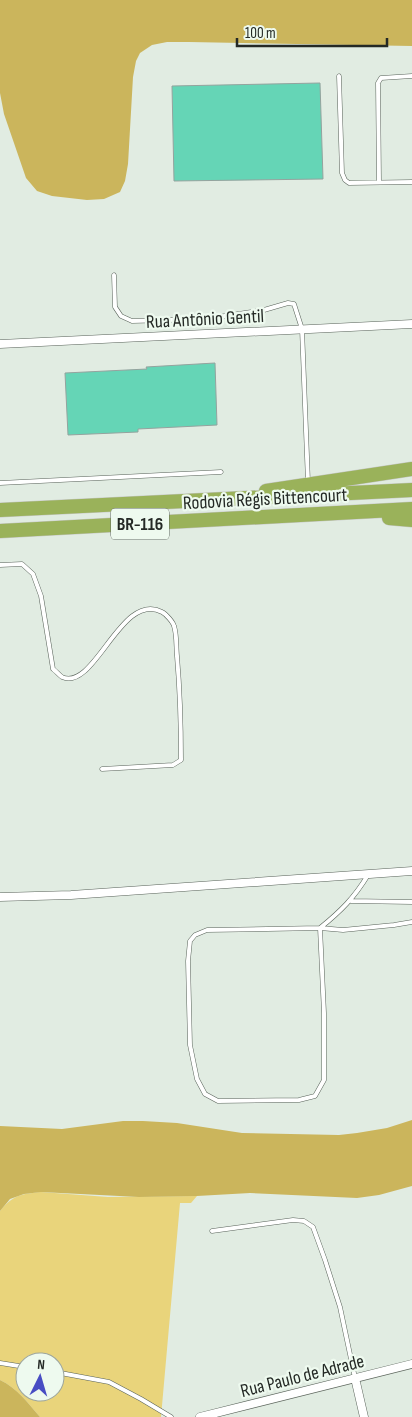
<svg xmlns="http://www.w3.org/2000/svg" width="412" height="1417" viewBox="0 0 412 1417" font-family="'Sofia Sans Condensed',sans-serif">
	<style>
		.green { fill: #e9d47b; fill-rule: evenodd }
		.forest { fill: #cbb55c }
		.building { fill: #65d5b6; stroke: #94a39e }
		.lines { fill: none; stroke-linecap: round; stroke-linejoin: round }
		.lane-casing { stroke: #586259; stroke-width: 5 }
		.street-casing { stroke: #586259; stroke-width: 9 }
		.highway-casing { stroke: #c6c7c6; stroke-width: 15 }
		.lane { stroke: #fff; stroke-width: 4 }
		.street { stroke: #fff; stroke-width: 8 }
		.highway { stroke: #9ab25a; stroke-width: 14 }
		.labels { text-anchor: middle; stroke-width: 4.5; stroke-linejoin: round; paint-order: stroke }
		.shield { fill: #eefaef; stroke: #616862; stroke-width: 1 }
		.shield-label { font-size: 18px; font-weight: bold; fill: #242925 }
		.street-label { font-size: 19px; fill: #242925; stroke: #eefaef }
	</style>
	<rect width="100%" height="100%" fill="#e1ece2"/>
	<path class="green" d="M41,1192L108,1197L197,1196L191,1203H180L161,1417H40C28,1403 17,1388 0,1380V1211C13,1195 21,1194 41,1192ZM25,1362H55V1392H25Z"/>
	<path class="forest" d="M0,0H412V46L189,42H167L152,45L140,53L136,61L133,77L128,164L125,181L120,192L104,199L87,200L52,196L37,191L26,178L4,114L0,93Z
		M412,1120V1186L379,1195L357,1198L250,1193L197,1196L139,1197L41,1192L24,1194L10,1199L0,1211V1126L62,1129L123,1121H143L177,1123L242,1133L339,1135L357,1133L387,1128Z
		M0,1380C17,1388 28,1403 40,1417H0Z"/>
	<path class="building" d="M320,83L323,179L174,181L172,86Z
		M215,363L217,425L138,429V432L68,435L65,373L147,369L146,367Z"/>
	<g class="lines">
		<g class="lane-casing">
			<path id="lane" d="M339,76L342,173L345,180L349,183L412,182
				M379,182L378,83L381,78L412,76
				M114,275L115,307L121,316L132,321L205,319L264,310L288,303L294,304L302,329L308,482
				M0,483L221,472
				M0,565L22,564L33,574L41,596L53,669C56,671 59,675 62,677C95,692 121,590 162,612C166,614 173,622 174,626C177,635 176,647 177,656C180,691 181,725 181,760L173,765L102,769
				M351,901L412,902
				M320,928L324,1013V1080L315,1096L299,1100L218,1101L205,1094L197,1079L190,1045L188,961L190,941L195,935L207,930L320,928L343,930L394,925L412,922
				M320,928C341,911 354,898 368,875
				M212,1231L293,1220L304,1221L313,1227L325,1260L340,1307L355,1378
				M0,1363L25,1367
				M55,1372L109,1382L141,1399L171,1417"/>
		</g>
		<g class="street-casing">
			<path id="street" d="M0,344L412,324
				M0,897L71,895L412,871
				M355,1378L364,1417
				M200,1417L412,1364"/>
		</g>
		<g class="highway-casing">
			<path id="highway" d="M266,491L412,469
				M0,510L412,490
				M389,518L412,520
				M0,531L412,509"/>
		</g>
		<use href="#lane" class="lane"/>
		<use href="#street" class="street"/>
		<use href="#highway" class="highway"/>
	</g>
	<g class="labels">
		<rect class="shield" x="111" y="508.5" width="58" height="31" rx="4"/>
		<g class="shield-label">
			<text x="140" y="530">BR-116</text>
		</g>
		<g class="street-label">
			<text transform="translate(205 318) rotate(-3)" y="7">Rua Antônio Gentil</text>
			<text transform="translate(265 498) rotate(-3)" y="7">Rodovia Régis Bittencourt</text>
			<text transform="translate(302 1375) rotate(-14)" y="7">Rua Paulo de Adrade</text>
		</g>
	</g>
	<g transform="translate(40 1377) rotate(5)"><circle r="24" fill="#eefaef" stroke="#9da69e"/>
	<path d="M0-4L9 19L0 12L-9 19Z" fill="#484dc3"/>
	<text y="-8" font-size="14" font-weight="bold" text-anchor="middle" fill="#242925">N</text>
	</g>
	<path d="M237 38v8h150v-8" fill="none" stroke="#242925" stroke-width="2.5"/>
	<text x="245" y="38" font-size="15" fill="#242925" stroke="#eefaef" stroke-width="4" paint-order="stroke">100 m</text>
</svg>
